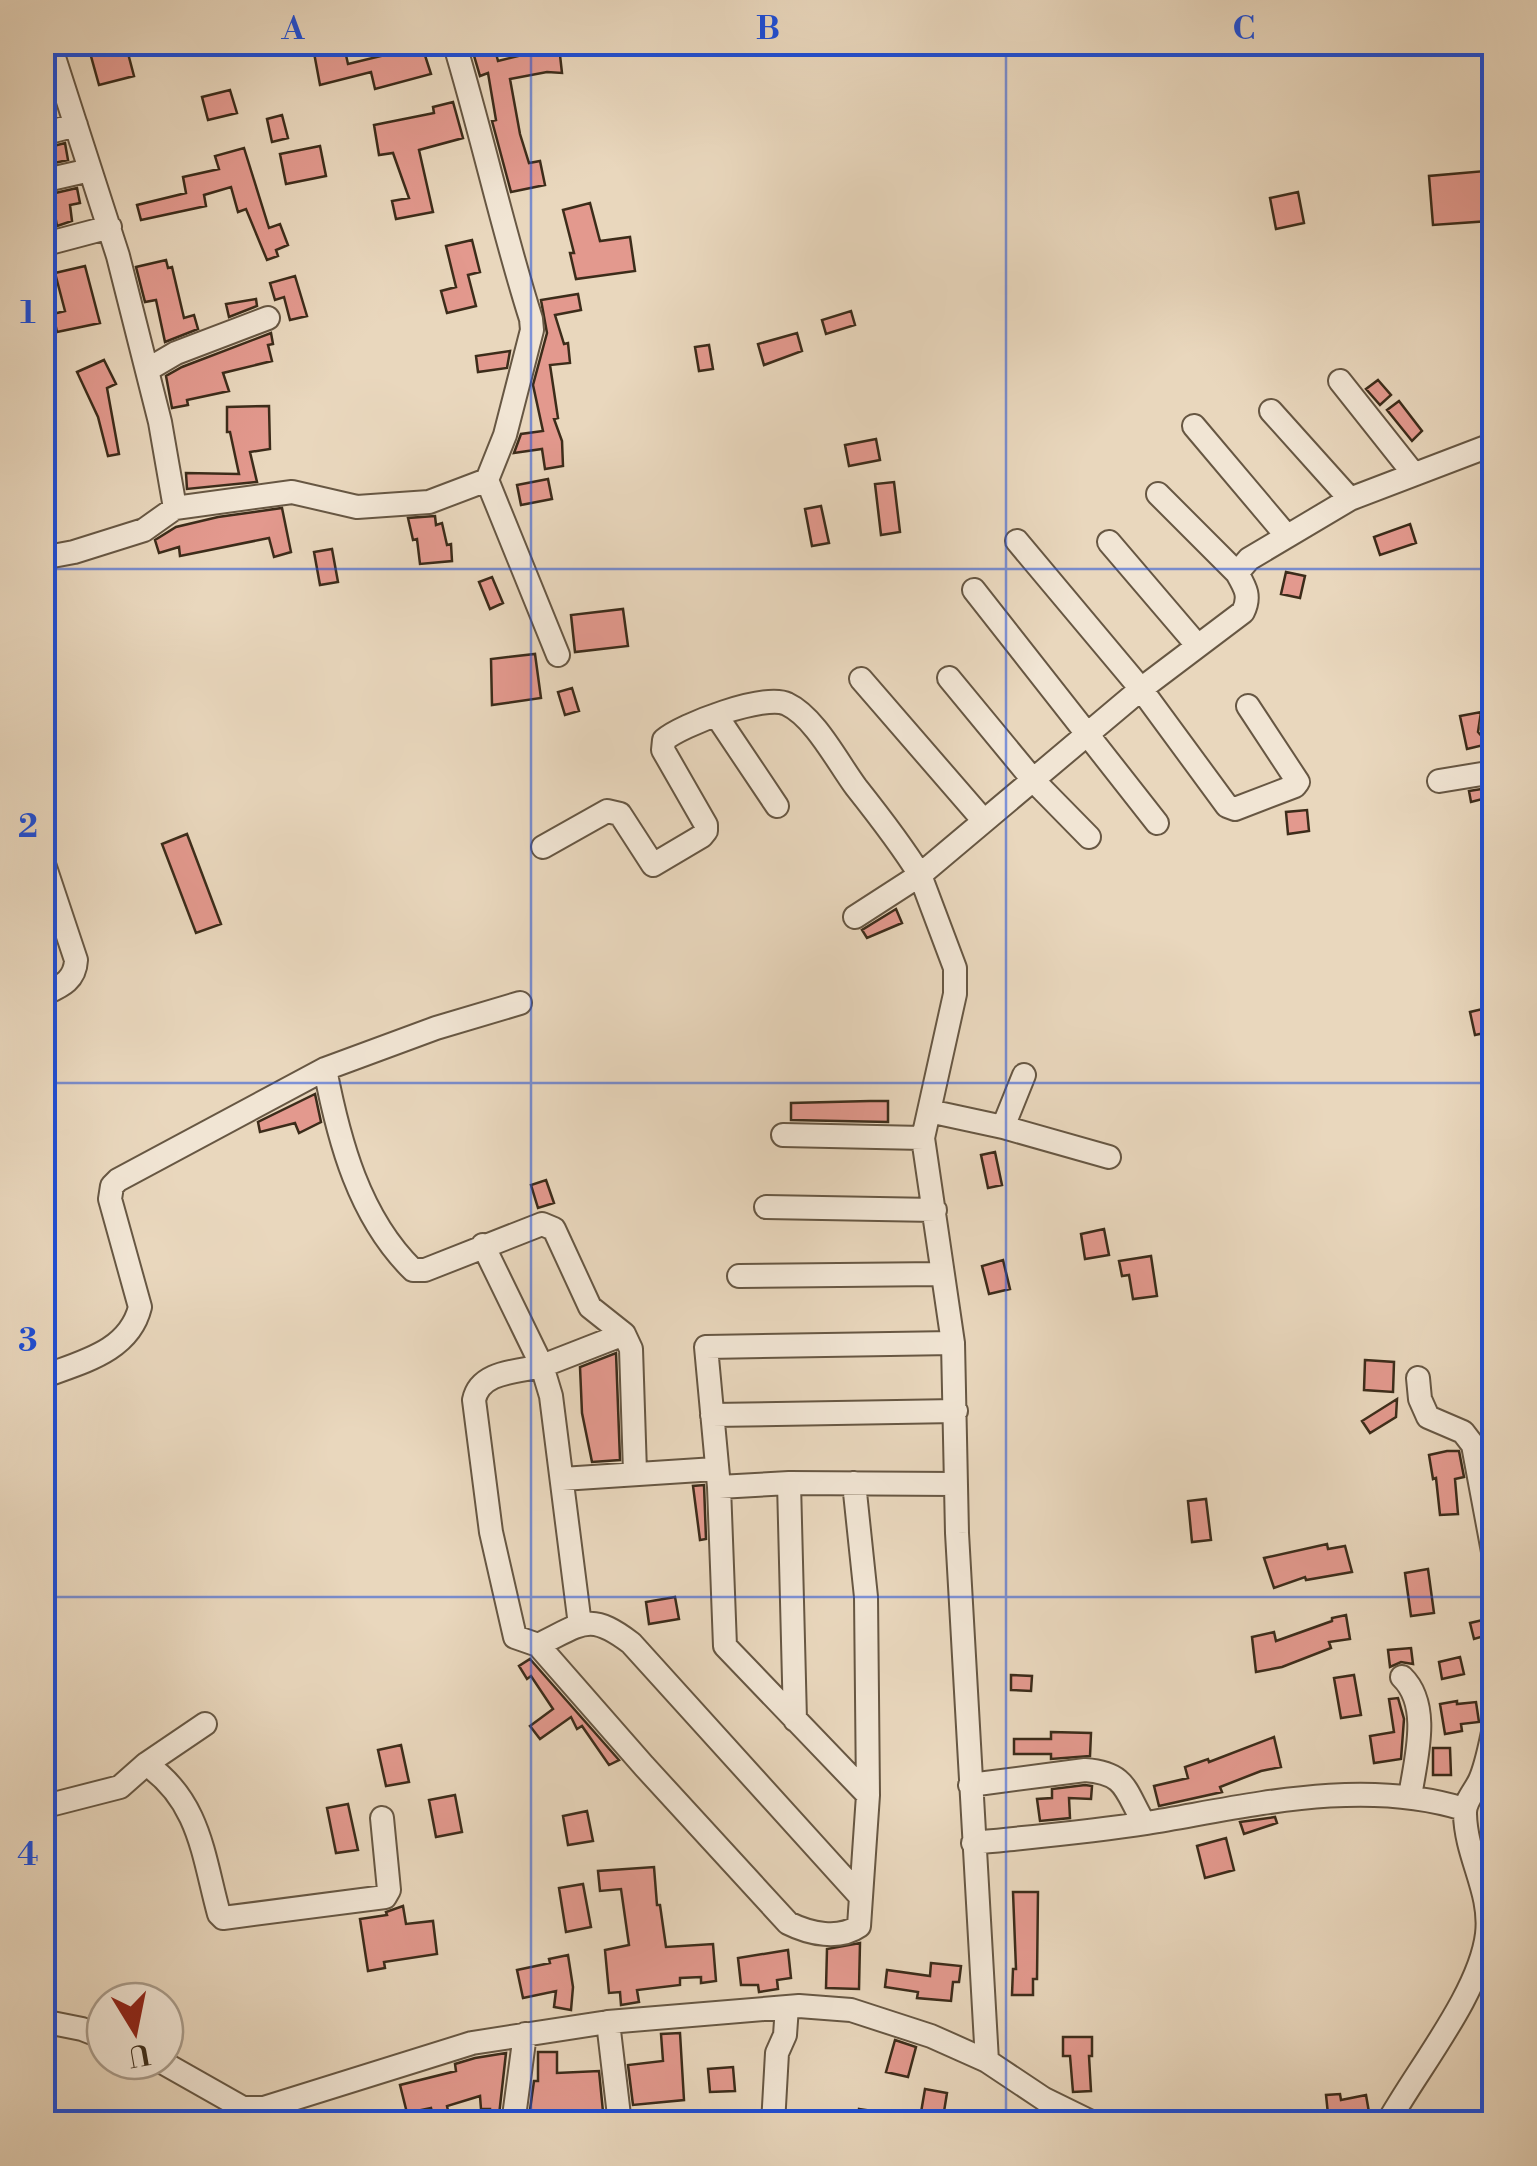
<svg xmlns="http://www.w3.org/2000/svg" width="1537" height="2166" viewBox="0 0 1537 2166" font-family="'Libre Bodoni',serif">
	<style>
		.building { fill: #e3998e; stroke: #3c2c1a; stroke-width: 2.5 }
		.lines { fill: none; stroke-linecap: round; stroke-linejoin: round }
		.minor-casing { stroke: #675743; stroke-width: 26 }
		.minor { stroke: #f1e5d4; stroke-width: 22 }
		.grid { fill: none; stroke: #1d4ed8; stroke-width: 2.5; stroke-opacity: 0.55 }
		.neatline { fill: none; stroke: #1d4ed8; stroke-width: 4 }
		.grid-label { font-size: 32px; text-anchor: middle; font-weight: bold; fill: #1d4ed8 }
	</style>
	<rect width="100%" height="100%" fill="#e9d7bd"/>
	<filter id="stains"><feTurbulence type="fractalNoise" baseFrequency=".002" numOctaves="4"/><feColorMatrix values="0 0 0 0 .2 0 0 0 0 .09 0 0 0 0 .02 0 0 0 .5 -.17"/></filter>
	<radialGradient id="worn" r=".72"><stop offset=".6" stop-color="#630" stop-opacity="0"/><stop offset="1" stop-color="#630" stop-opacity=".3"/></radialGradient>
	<path class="building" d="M114,42H125L134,76L99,85L89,49Z
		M312,42H343L348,64L422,46L431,74L375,89L371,72L320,85Z
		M470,42H493L498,61L559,46L562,73L547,72L510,79L520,134L529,163L540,161L545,185L511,192L492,121L496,120L488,73L480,76Z
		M230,90L237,113L208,120L202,97Z
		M453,102L463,138L419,150L433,212L396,219L392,201L409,198L393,153L379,155L374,125L434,113L433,107Z
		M282,115L288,138L272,142L267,119Z
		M65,143L68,160L45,165L42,149Z
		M320,146L326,176L286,184L280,154Z
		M244,148L269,228L280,224L288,245L276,250L278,256L267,260L246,209L238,212L231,187L204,195L206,206L141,220L137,205L186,193L183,177L219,169L215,156Z
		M1485,171L1489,221L1433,225L1429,176Z
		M77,188L80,203L70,205L72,221L57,226L51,194Z
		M1298,192L1304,223L1276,229L1270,198Z
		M590,203L600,241L630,237L635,271L576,279L570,253H574L563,210Z
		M472,240L480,272L468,275L476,306L447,313L441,291L456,287L446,246Z
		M166,260L168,268L172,267L184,318L194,315L198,329L165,342L156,300L145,302L136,267Z
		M85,266L100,323L57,332L53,314L65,311L55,273Z
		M295,276L307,316L290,320L284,297L275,300L270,283Z
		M578,294L581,310L555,315L564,344L568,343L570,363L550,365L558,418L554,419L562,441L563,466L545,469L542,449L514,453L521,434L543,431L533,385L547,333L541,300Z
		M256,299L257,306L229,317L226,304Z
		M851,311L855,325L826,334L822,320Z
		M271,333L273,344L268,345L272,361L223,373L229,391L187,400L188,405L172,408L166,376L182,367Z
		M797,333L802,351L764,365L758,344Z
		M709,345L713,369L699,371L695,347Z
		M510,351L507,368L478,372L476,356Z
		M104,360L116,384L107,388L119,454L108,456L98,417L77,372Z
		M1378,380L1391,395L1380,405L1366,389Z
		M1399,401L1422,431L1412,441L1387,410Z
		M269,406L270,449L250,452L257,482L187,489L186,473L239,474L230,432H227V407Z
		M876,439L880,460L849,466L845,445Z
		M548,479L552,499L521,505L517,485Z
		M894,482L900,532L881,535L875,484Z
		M821,506L829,543L812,546L805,509Z
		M282,508L291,552L274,557L269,538L180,556L179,547L159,553L155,540L176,527L218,517Z
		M435,516L436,525L442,523L447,545L451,544L452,561L420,564L417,539L413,540L408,518Z
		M1410,524L1416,543L1380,555L1374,537Z
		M332,549L338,582L320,585L314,552Z
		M1286,572L1305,576L1300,598L1281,594Z
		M492,577L503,603L490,609L479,582Z
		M623,609L628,646L575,652L571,615Z
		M535,654L541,698L492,705L491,659Z
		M572,688L579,711L565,715L558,692Z
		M1481,712L1478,732L1488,744L1467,749L1460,716Z
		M1494,787V796L1471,802L1469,791Z
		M1307,810L1309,831L1288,834L1286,812Z
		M187,834L221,924L196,933L162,844Z
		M896,909L902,923L867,938L862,930Z
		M1491,1007L1494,1031L1475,1035L1470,1012Z
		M315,1094L321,1122L299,1133L295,1123L260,1132L258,1122Z
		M870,1101H888V1122L791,1120V1103Z
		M995,1152L1002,1185L988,1188L981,1155Z
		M546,1180L554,1203L538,1208L531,1185Z
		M1104,1229L1109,1255L1085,1259L1081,1234Z
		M1151,1256L1157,1296L1133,1299L1129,1275L1122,1276L1119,1261Z
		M1003,1260L1010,1289L989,1294L982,1266Z
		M616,1353L620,1460L592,1462L582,1413L580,1367Z
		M1365,1360L1394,1362L1393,1392L1364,1390Z
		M1397,1399L1396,1417L1370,1433L1362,1421Z
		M1447,1451H1459L1464,1477L1455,1479L1458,1514L1440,1515L1436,1478L1433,1479L1429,1455Z
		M704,1485L706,1539L700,1540L693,1486Z
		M1206,1499L1211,1540L1192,1542L1188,1501Z
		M1327,1544L1328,1549L1345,1546L1352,1572L1306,1580L1305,1577L1274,1588L1264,1558Z
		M1428,1569L1434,1613L1411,1616L1405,1573Z
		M675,1597L679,1619L649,1624L646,1602Z
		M1346,1615L1350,1639L1329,1642L1331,1648L1282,1667L1256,1672L1252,1637L1274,1632L1276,1641L1332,1621V1618Z
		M1487,1619L1491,1634L1474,1639L1470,1623Z
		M1411,1648L1413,1664L1401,1662L1390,1667L1388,1650Z
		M1460,1657L1464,1674L1442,1679L1439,1662Z
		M530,1659L619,1760L609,1765L582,1726L577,1729L571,1717L540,1739L530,1726L553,1709L531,1676L527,1679L519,1666Z
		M1011,1675L1032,1676L1031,1691L1011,1690Z
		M1354,1675L1361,1715L1341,1718L1334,1678Z
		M1398,1698L1404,1719L1401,1759L1374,1763L1370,1736L1394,1732L1389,1699Z
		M1457,1701V1704L1476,1702L1479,1722L1461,1724L1462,1731L1445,1734L1440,1704Z
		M1051,1732L1091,1733L1090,1756L1051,1759V1754H1014V1739H1051Z
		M1274,1737L1281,1767L1261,1771L1220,1787L1222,1792L1159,1806L1154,1786L1188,1778L1185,1767L1208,1759L1209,1762Z
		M401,1745L409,1782L386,1786L378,1750Z
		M1433,1748H1450L1451,1775H1433Z
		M1085,1785L1092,1786L1091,1799L1069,1798L1070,1818L1040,1821L1037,1799L1052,1798V1789Z
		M455,1795L462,1832L436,1837L429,1800Z
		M348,1804L358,1850L336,1853L327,1808Z
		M587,1811L593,1841L568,1845L563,1816Z
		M1275,1817L1277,1823L1244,1834L1240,1822Z
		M1226,1838L1234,1870L1205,1878L1197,1846Z
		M654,1867L657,1905H660L666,1947L713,1944L716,1981L701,1983V1977L680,1978V1985L637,1990L639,2002L621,2005L620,1992L609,1993L605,1950L629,1945L621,1889L600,1891L598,1871Z
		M583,1884L591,1927L566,1932L559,1888Z
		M1013,1892H1038L1037,1979H1033V1995H1012L1013,1969H1016Z
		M403,1906L406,1924L433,1921L437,1954L384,1962L385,1968L368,1971L360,1919L387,1915L386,1912Z
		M860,1943L859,1989L826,1988L827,1949Z
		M788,1950L791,1978L777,1980L778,1989L759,1992L758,1985H741L738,1958Z
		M568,1955L573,1987L571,2010L554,2007L556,1991L523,1998L517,1970L550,1963L549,1959Z
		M931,1963L961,1966L959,1982H953L951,2001L917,1998L918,1992L885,1987L887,1970L930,1976Z
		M680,2033L684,2100L633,2105L628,2065L663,2061L661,2034Z
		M1063,2037H1092V2056H1089L1091,2091L1073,2092L1070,2056H1063Z
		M895,2040L916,2047L908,2077L886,2072Z
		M538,2052H557V2073L599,2071L604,2122L528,2124L534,2081H538Z
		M506,2053L498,2124H490V2109H481L480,2096L447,2106L449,2115L434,2119L431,2108L407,2113L400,2085L456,2071L455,2064L475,2058Z
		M733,2067L735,2091L710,2092L708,2069Z
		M925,2089L947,2093L942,2124H919Z
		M1340,2094L1341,2100L1366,2095L1370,2118L1329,2124L1326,2095Z
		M859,2109L900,2115L899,2124H857Z"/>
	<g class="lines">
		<g class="minor-casing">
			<path id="minor" d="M42,134L76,125
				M42,181L90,170
				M42,245L110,227
				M147,370L176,353L268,318
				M1340,381L1413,473
				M1271,411L1350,499
				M1194,426L1286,535
				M487,480L558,655
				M1158,494L1237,573
				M175,508L292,492L357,507L429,502L487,480L505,435L532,330L531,319C502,228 482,134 454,42
				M1017,541L1141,689L1227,806L1235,809L1295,786L1298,782L1248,706
				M1109,542L1197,645
				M42,558L74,552L144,530L175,508L160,422L118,256L49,42
				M974,590L1157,823
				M949,678L1034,781L1089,837
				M861,679L984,821
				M716,715L777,806
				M1492,726L1494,725
				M1439,781L1494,772
				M543,847L607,811L620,814L653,865L702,836L706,831V825L663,750L664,740C681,725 765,693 787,704C815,717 838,763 856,787C879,816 901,844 920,875L855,917
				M42,858L76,960C75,982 59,987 42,995
				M325,1069C339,1141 359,1217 413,1270H425L542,1224L554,1229L590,1307L624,1334L631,1349L635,1472
				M929,1111L1003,1127L1109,1157
				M1003,1127L1024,1075
				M783,1135L923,1138
				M766,1207L935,1210
				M483,1245L542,1366L624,1334
				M739,1276L941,1274
				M42,1377C81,1362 129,1352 140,1307L110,1199L112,1186L118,1180L325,1069L436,1028L520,1003
				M1418,1378L1420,1399L1428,1417L1463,1432L1473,1445L1494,1557
				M712,1415L956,1411
				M562,1479L715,1469
				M789,1483L795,1720
				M719,1487L789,1483L955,1484
				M580,1625L551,1396L542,1366C517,1372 480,1371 474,1400L491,1532L515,1637L538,1645C582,1624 589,1611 631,1643L861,1897
				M538,1645L644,1766L788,1923C810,1934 839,1940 859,1926L868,1795L866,1597L854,1483
				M1402,1677C1432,1706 1415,1761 1410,1797
				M146,1764C200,1801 203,1856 219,1914L223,1918L385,1897L389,1890L382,1818
				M970,1785L1085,1770C1127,1773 1125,1791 1144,1823
				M868,1795L725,1646L719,1487L706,1347L953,1343
				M42,1807L120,1787L146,1764L205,1724
				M973,1843C1031,1837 1090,1832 1147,1823C1250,1806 1361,1777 1464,1809
				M42,2021L82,2029L105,2038
				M608,2022L620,2124
				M160,2061L243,2108H264L472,2043L608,2022L799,2006L851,2010L931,2036L987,2061L1044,2099L1095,2124
				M987,2061L957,1533L953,1343L923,1138L955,994V968L920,875L1141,689L1243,612C1251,596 1245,587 1237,573L1249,559L1350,499L1494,444
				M513,2124L525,2034
				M773,2124L777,2053L785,2035L787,2007
				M1387,2124C1416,2071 1480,1993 1487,1934C1492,1892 1466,1857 1465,1814C1464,1802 1475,1791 1480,1780C1487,1764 1490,1745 1494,1728"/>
		</g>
		<use href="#minor" class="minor"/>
	</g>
	<path class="grid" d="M531,42V2124M1006,42V2124M42,569H1494M42,1083H1494M42,1597H1494"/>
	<rect width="1537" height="2166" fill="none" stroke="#e9d7bd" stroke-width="110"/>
	<g transform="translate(135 2031) rotate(170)"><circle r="48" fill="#f1e5d4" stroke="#a99b8a" stroke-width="2.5"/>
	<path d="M0-8L18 38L0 25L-18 38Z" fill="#8f2418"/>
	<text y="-15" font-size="28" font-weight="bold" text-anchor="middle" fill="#3c2c1a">U</text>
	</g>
	<rect x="55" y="55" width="1427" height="2056" class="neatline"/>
	<g class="grid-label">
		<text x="293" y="39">A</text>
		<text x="768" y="39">B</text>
		<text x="1244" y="39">C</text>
		<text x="28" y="323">1</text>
		<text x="28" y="837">2</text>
		<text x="28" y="1351">3</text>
		<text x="28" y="1865">4</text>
	</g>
	<rect width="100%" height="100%" filter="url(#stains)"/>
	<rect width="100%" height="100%" fill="url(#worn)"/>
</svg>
